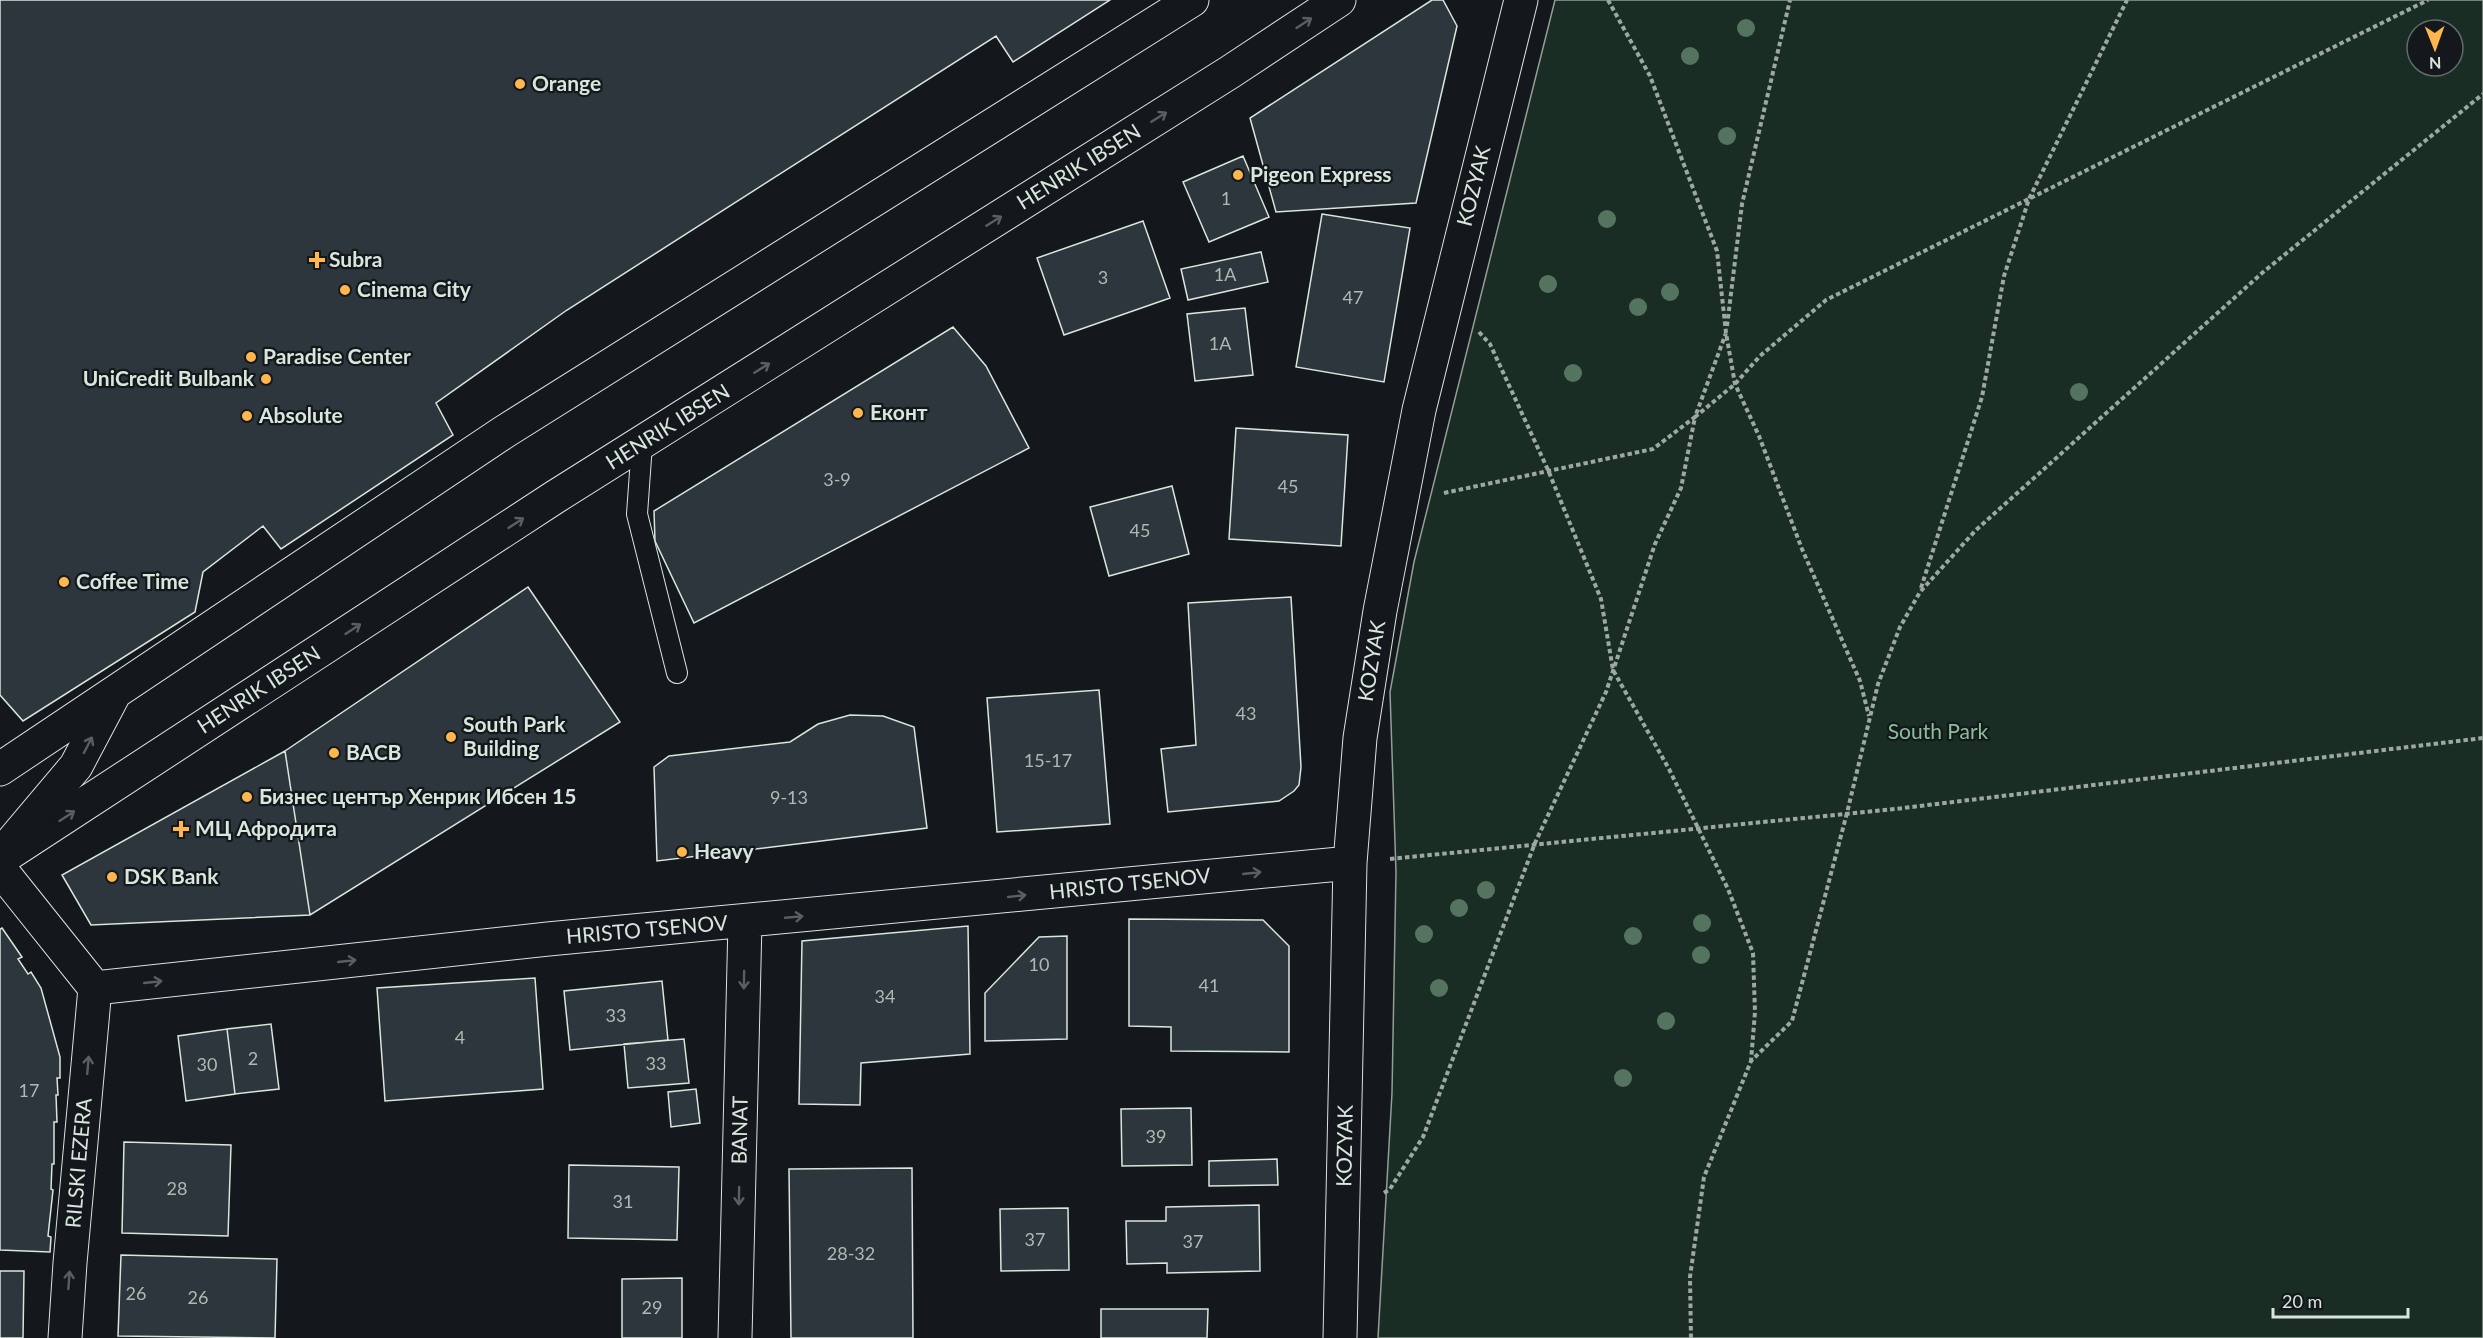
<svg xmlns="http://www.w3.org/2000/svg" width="2483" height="1338" viewBox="0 0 2483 1338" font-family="Lato,sans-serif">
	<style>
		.green { fill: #1a2d24; stroke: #939e99; stroke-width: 1.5; fill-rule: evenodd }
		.building { fill: #2c363c; stroke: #d8e6dc; stroke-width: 1.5 }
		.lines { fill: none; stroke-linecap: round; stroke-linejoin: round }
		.service-casing { stroke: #d8e6dc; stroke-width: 22 }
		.minor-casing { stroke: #d8e6dc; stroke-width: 35 }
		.secondary-casing { stroke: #d8e6dc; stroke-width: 35 }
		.path { stroke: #9da8a2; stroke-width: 4; stroke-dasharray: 4.5 3; stroke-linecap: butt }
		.service { stroke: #14181c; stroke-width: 20 }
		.minor { stroke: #14181c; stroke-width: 33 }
		.secondary { stroke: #14181c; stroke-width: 33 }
		.tree { fill: #55745f }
		.oneway { stroke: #59605f }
		.poi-dot { fill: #ffb74d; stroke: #14181c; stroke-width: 2 }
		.labels { text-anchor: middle; stroke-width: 4.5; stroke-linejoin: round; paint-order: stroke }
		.number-label { font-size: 18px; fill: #adbab4 }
		.poi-label { font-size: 21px; font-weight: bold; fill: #d8e6dc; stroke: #14181c; text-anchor: start }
		.street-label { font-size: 21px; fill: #d8e6dc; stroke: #14181c }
		.park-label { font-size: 21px; fill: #8ac095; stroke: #14181c }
	</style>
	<rect width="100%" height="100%" fill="#14181c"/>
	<path class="green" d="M1555,0H2483V1338H1378L1392,1093L1396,872L1390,692L1414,562ZM2417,30H2453V66H2417Z"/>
	<path class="building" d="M0,0H1110L1013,62L996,36L567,310L436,403L453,435L281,549L263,526L203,572L195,612L23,721L0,695Z
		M1432,0H1443L1457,26L1416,203L1276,212L1250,118Z
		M1243,156L1269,217L1209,242L1183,182Z
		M1322,214L1410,228L1384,382L1296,367Z
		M1143,221L1170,298L1064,335L1037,258Z
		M1261,252L1268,282L1188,300L1181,269Z
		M1245,308L1253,375L1195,381L1187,314Z
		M953,327L986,366L1029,448L694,623L655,541L654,511Z
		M1236,428L1348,435L1341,546L1229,539Z
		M1172,486L1189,554L1109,576L1090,507Z
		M528,587L620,722L310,915L285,751Z
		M1291,597L1301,767L1299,785L1294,791L1279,801L1168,812L1161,749L1196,745L1188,603Z
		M1099,690L1110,824L997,832L987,698Z
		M850,715L883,716L914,727L927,828L657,861L654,767L669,756L790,742L818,724Z
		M285,751L310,915L91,925L62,875Z
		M1129,919L1263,920L1289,946V1052L1171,1051V1027L1129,1026Z
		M968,926L970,1054L861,1063L860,1105L799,1104L802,941Z
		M2,928L22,957L18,959L28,974L31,972L41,988L60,1057V1078H57L58,1095H56L57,1122H54V1164H52L51,1189L53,1190L48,1236L51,1237L50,1252L0,1250V929Z
		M1067,936V1039L985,1041V993L1039,937Z
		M535,978L543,1089L385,1101L377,988Z
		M662,981L668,1040L570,1050L564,991Z
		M271,1024L279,1089L235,1094L227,1029Z
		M227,1029L235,1094L186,1101L178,1036Z
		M684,1039L689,1083L628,1088L624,1044Z
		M696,1089L700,1123L671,1127L668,1092Z
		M1191,1108L1192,1165L1122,1166L1121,1109Z
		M124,1142L231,1145L228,1236L122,1233Z
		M1277,1159L1278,1185L1209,1186V1161Z
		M569,1165L679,1167L677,1240L568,1238Z
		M912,1168L913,1338H791L789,1169Z
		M1259,1205L1260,1271L1167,1273V1263L1127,1264L1126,1221H1166V1207Z
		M1068,1208L1069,1270L1001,1271L1000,1209Z
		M121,1255L277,1259L275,1338L118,1336Z
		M0,1271H24L23,1338H0Z
		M682,1278V1338H622V1279Z
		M1101,1309H1208L1207,1338H1101Z"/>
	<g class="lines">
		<g class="service-casing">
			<path id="service" d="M642,444L637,514L677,673"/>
		</g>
		<g class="minor-casing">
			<path id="minor" d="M5,856L555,497L1230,72L1339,0
				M0,869L95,988
				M95,988L548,939L1350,863
				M65,1338L70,1263L95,988
				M735,1338L745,922
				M1340,1338L1350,863L1360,738L1380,611L1419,410L1521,0"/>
		</g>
		<g class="secondary-casing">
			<path id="secondary" d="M0,769L504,432L1192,0
				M0,856L76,766L114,694"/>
		</g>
		<path class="path" d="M1608,0L1650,76L1717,251L1726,333L1735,384L1759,436L1802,549L1860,681L1869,716
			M1727,326L1742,204L1790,0
			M1479,332L1490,344L1548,470L1601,599L1613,670L1669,769L1728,889L1753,953L1755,1012L1751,1061
			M1444,493L1653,449L1695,417L1726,333
			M1921,588L1982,397L2004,276L2029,199L2127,0
			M1390,859L1895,809L2483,738
			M1384,1193L1390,1189L1423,1137L1535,843L1606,692L1655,544L1681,488L1695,417L1735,384L1760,356L1826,300L2428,0
			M1691,1338L1690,1277L1704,1177L1751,1061L1792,1021L1847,813L1878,684L1900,627L1920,592L1975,531L2262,273L2483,94"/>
		<use href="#service" class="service"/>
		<use href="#minor" class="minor"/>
		<use href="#secondary" class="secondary"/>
	</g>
	<g class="tree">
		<circle cx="1746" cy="28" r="9"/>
		<circle cx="1690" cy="56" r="9"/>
		<circle cx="1727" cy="136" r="9"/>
		<circle cx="1607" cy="219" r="9"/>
		<circle cx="1548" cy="284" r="9"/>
		<circle cx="1670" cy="292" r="9"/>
		<circle cx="1638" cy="307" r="9"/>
		<circle cx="1573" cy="373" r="9"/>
		<circle cx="2079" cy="392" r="9"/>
		<circle cx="1486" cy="890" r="9"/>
		<circle cx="1459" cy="908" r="9"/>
		<circle cx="1702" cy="923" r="9"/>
		<circle cx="1424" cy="934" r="9"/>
		<circle cx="1633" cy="936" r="9"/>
		<circle cx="1701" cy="955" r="9"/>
		<circle cx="1439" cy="988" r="9"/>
		<circle cx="1666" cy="1021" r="9"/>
		<circle cx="1623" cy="1078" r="9"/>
	</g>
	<defs><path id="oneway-shaft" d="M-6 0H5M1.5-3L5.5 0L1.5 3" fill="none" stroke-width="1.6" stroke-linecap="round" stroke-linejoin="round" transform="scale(1.5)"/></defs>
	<g class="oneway">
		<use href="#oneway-shaft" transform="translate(1304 23) rotate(-33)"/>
		<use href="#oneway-shaft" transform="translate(1159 117) rotate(-32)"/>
		<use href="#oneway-shaft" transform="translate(994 221) rotate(-32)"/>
		<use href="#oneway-shaft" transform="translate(762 368) rotate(-32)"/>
		<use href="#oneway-shaft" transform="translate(516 523) rotate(-33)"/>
		<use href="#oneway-shaft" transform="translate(353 629) rotate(-33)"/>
		<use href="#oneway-shaft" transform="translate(88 745) rotate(-63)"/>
		<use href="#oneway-shaft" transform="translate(67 816) rotate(-33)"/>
		<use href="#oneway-shaft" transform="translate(1252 873) rotate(-6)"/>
		<use href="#oneway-shaft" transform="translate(1017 896) rotate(-6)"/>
		<use href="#oneway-shaft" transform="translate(794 917) rotate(-5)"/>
		<use href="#oneway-shaft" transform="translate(347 961) rotate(-6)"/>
		<use href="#oneway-shaft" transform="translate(744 980) rotate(91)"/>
		<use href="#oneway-shaft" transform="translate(153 982) rotate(-6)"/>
		<use href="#oneway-shaft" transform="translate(88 1065) rotate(-85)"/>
		<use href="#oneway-shaft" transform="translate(739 1196) rotate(91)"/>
		<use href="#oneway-shaft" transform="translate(69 1280) rotate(-86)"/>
	</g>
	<g class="poi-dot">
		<circle cx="520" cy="84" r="6"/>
		<circle cx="1238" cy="175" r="6"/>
		<path d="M314 251h6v6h6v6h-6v6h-6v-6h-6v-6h6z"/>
		<circle cx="345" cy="290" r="6"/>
		<circle cx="251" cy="357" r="6"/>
		<circle cx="266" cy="379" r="6"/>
		<circle cx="858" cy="413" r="6"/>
		<circle cx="247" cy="416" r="6"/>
		<circle cx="64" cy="582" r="6"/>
		<circle cx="451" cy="737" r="6"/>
		<circle cx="334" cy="753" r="6"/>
		<circle cx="247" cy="797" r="6"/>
		<path d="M178 820h6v6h6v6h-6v6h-6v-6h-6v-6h6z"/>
		<circle cx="682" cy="852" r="6"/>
		<circle cx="112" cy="877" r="6"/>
	</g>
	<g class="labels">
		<g class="number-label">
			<text x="1226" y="205">1</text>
			<text x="1225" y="281">1А</text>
			<text x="1103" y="284">3</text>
			<text x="1353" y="304">47</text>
			<text x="1220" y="350">1А</text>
			<text x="837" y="486">3-9</text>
			<text x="1288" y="493">45</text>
			<text x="1140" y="537">45</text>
			<text x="1246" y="720">43</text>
			<text x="1048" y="767">15-17</text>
			<text x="789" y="804">9-13</text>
			<text x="1039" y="971">10</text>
			<text x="1209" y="992">41</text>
			<text x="885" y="1003">34</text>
			<text x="616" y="1022">33</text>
			<text x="460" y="1044">4</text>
			<text x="253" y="1065">2</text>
			<text x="656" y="1070">33</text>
			<text x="207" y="1071">30</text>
			<text x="29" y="1097">17</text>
			<text x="1156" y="1143">39</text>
			<text x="177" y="1195">28</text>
			<text x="623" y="1208">31</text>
			<text x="1035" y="1246">37</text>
			<text x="1193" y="1248">37</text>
			<text x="851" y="1260">28-32</text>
			<text x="136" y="1300">26</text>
			<text x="198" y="1304">26</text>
			<text x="652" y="1314">29</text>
		</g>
		<g class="poi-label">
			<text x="532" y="91">Orange</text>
			<text x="1250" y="182">Pigeon Express</text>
			<text x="329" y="267">Subra</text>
			<text x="357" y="297">Cinema City</text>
			<text x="263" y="364">Paradise Center</text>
			<text x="254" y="386" text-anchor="end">UniCredit Bulbank</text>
			<text x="870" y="420">Еконт</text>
			<text x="259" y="423">Absolute</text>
			<text x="76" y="589">Coffee Time</text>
			<text x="463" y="732">South Park<tspan x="463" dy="24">Building</tspan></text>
			<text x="346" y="760">BACB</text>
			<text x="259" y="804">Бизнес център Хенрик Ибсен 15</text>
			<text x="195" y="836">МЦ Афродита</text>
			<text x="694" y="859">Heavy</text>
			<text x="124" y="884">DSK Bank</text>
		</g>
		<g class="street-label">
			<text transform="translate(1079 167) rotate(-32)" y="7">HENRIK IBSEN</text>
			<text transform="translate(1474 186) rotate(-76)" y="7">KOZYAK</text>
			<text transform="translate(668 427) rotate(-32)" y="7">HENRIK IBSEN</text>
			<text transform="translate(1372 661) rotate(-81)" y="7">KOZYAK</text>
			<text transform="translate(259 690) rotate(-33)" y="7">HENRIK IBSEN</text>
			<text transform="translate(1130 884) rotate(-6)" y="7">HRISTO TSENOV</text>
			<text transform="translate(647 930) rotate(-5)" y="7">HRISTO TSENOV</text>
			<text transform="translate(740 1130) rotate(-89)" y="7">BANAT</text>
			<text transform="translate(1345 1146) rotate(-89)" y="7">KOZYAK</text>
			<text transform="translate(79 1163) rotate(-85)" y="7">RILSKI EZERA</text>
		</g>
		<g class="park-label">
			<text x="1938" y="739">South Park</text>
		</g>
	</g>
	<g transform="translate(2435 48) rotate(179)"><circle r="28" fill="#14181c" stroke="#626a69" stroke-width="1.5"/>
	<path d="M0-4.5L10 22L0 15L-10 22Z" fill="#ffb74d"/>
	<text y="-9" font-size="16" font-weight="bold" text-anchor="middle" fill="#d8e6dc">N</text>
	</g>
	<path d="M2273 1308v9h135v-9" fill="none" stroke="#d8e6dc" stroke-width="3"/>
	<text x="2282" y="1308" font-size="18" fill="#d8e6dc" stroke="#14181c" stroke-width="4.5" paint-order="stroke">20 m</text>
</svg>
